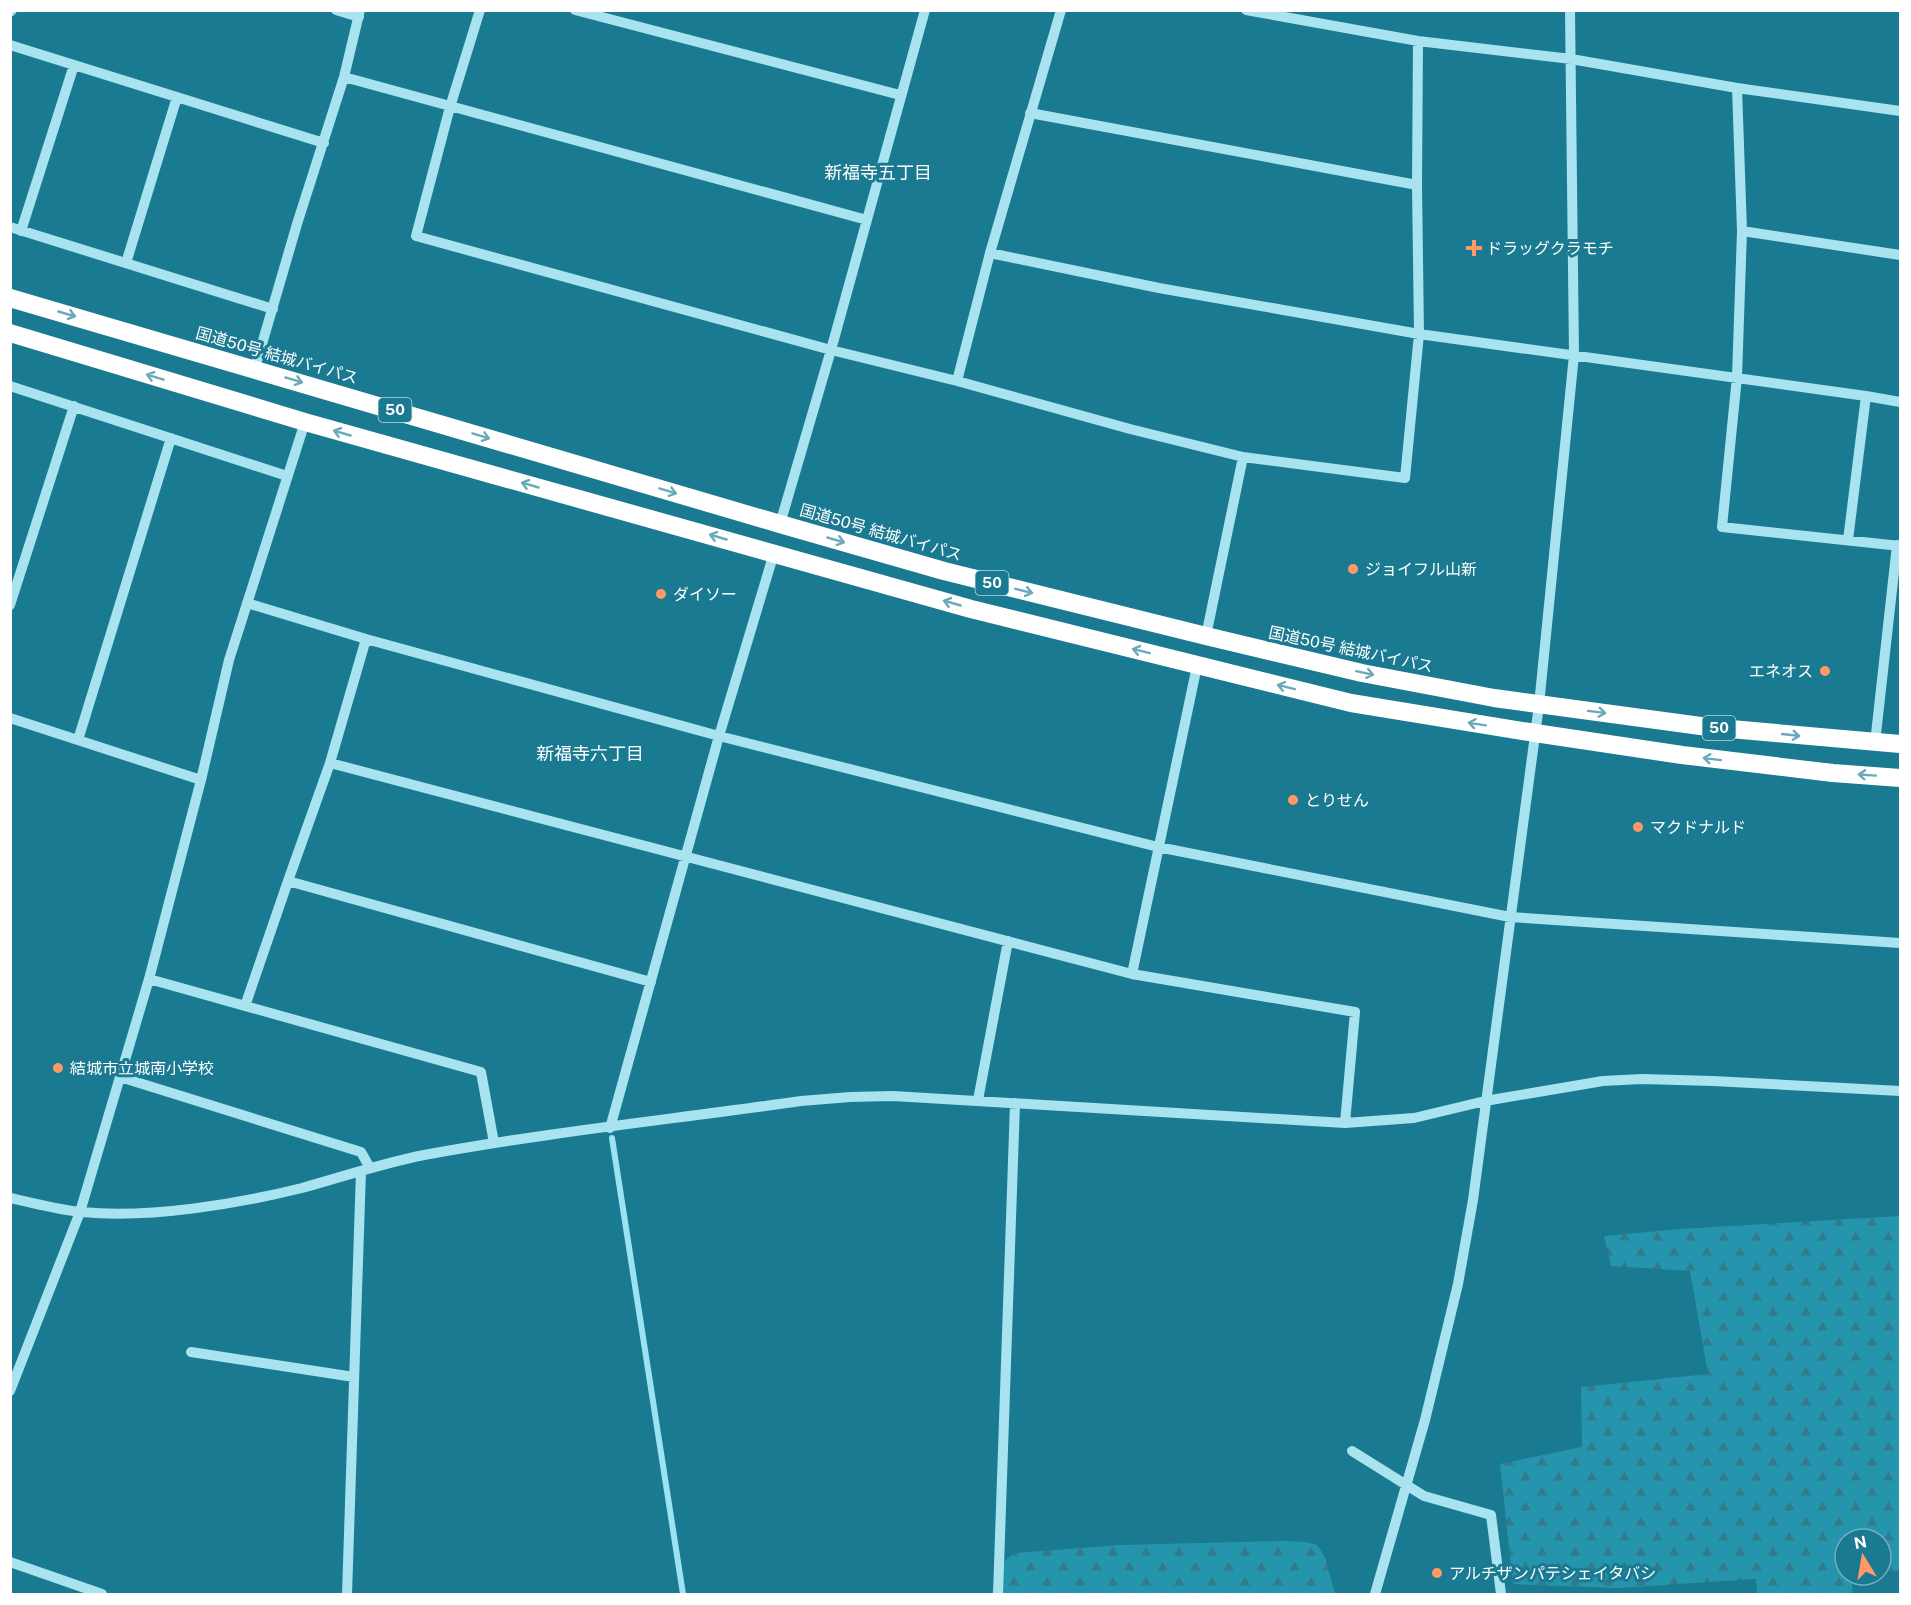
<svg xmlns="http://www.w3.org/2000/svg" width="1911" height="1605" viewBox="0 0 1911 1605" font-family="'Public Sans','Noto Sans JP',sans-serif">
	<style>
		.forest { fill: url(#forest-firs) }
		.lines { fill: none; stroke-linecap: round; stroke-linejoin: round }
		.stream { stroke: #9be3f2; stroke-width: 6 }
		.minor { stroke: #a8e3ef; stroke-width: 10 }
		.highway { stroke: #fff; stroke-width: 18 }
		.oneway { stroke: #6aa9b8 }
		.poi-dot { fill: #ff9a66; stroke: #197a91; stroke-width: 2 }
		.labels { text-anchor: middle; stroke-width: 6; stroke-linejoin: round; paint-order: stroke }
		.shield { fill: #197a91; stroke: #bad7de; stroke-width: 1.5 }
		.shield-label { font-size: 15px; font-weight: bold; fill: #fff }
		.poi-label { font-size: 16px; fill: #fff; stroke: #197a91; text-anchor: start }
		.street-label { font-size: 16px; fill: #fff; stroke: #197a91 }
		.neighbourhood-label { font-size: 18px; fill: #fff; stroke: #197a91 }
	</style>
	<defs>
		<pattern id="forest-firs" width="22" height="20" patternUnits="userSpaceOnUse" patternTransform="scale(1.5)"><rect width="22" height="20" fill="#2594ad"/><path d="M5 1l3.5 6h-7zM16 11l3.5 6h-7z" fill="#337b8b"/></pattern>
	</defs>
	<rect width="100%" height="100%" fill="#197a91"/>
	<path class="forest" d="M1900,1216V1571L1881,1570V1539H1845V1575H1851L1853,1594H1757L1756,1579L1617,1588L1513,1584L1500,1464L1582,1447L1581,1387L1708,1374L1690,1271L1611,1266L1604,1236L1680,1229Z
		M1285,1541L1306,1542L1317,1545L1325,1557L1335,1594H992C996,1577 999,1562 1015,1553L1120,1545Z"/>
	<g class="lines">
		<path class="stream" d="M612,1138L683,1594"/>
		<path class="minor" d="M336,10L359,17
			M480,10L450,107L416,236L831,350L957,381L1130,429L1243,457L1405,478L1419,334L1417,185L1418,41
			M575,10L900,95
			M1246,10L1418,41L1571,59L1737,88L1742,231L1737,377L1722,527L1900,546
			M10,12L12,10
			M10,45L324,143
			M344,77L867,220
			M1737,88L1900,111
			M1030,113L1417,185
			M10,227L273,309
			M21,231L74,65
			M1742,231L1900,255
			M990,253L1159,288L1419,334L1866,396
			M126,263L177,97
			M255,368L297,224L344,77L360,10
			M957,381L990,253L1061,10
			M10,386L287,476
			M780,524L831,350L925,10
			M1848,540L1866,396L1900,402
			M247,603L366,639
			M10,605L74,406
			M1206,636L1243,457
			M10,718L201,780
			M78,740L171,438
			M1875,743L1897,545
			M330,763L1132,974L1355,1012L1345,1123
			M1132,974L1197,666
			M149,979L481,1072L494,1143
			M651,982L288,881L330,763L366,639L719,736L1158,847L1510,917L1900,943
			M245,1006L288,881
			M120,1077L361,1152L370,1168
			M978,1100L1008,941
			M610,1128L719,736L774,553
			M10,1198C34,1203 58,1210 82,1212C148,1219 237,1204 302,1188C342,1177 383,1163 424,1155C549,1132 676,1119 801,1101L850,1097L893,1096L1345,1123L1414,1118L1485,1101L1603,1081L1642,1079L1713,1081L1900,1091
			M191,1352L354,1377
			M10,1391L80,1212L149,979L201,780L229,660L305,422
			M1352,1451L1424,1496L1491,1515L1501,1594
			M10,1562L102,1594
			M347,1594L361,1171
			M998,1594L1015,1103
			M1375,1594L1425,1420L1458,1284L1473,1200L1539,705L1574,355L1570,10"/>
		<path class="highway" d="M10,298L780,524L944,571L1206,636L1362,673L1494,698L1708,727L1900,744
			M10,333L305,422L971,609L1351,703L1535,733L1682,755L1833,773L1900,778"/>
	</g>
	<defs><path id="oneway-shaft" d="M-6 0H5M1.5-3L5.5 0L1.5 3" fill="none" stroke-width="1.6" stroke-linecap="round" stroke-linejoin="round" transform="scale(1.5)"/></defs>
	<g class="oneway">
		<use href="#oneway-shaft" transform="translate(67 314) rotate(16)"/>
		<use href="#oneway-shaft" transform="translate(155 377) rotate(-163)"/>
		<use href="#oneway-shaft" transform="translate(294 380) rotate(17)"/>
		<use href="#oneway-shaft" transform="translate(342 433) rotate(-164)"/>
		<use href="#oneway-shaft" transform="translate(481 436) rotate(17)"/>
		<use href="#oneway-shaft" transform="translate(530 485) rotate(-164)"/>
		<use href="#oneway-shaft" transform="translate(668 491) rotate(17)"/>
		<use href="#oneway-shaft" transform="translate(718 537) rotate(-164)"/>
		<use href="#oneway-shaft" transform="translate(836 540) rotate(16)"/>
		<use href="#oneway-shaft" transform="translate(1024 591) rotate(14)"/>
		<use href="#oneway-shaft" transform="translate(952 603) rotate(-164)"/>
		<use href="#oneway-shaft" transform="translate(1141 651) rotate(-166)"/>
		<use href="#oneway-shaft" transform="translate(1365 673) rotate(12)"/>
		<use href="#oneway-shaft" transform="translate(1286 687) rotate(-166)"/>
		<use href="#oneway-shaft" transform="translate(1597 712) rotate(7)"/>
		<use href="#oneway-shaft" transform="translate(1477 724) rotate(-171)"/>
		<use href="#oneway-shaft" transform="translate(1791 735) rotate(6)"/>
		<use href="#oneway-shaft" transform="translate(1712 759) rotate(-173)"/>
		<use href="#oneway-shaft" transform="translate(1867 775) rotate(-176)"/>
	</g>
	<g class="poi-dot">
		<path d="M1471 239h6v6h6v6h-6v6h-6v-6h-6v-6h6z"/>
		<circle cx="1353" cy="569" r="6"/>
		<circle cx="661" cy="594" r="6"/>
		<circle cx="1825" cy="671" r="6"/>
		<circle cx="1293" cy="800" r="6"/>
		<circle cx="1638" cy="827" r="6"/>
		<circle cx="58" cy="1068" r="6"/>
		<circle cx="1437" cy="1573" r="6"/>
	</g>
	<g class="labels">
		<g class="shield">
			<rect x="378.5" y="398" width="33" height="24" rx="4.5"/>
			<rect x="975.5" y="571" width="33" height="24" rx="4.5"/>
			<rect x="1702.5" y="716" width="33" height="24" rx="4.5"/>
		</g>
		<g class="shield-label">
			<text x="395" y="415">50</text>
			<text x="992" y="588">50</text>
			<text x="1719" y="733">50</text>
		</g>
		<g class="poi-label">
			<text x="1486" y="254">ドラッグクラモチ</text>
			<text x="1365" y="575">ジョイフル山新</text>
			<text x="673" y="600">ダイソー</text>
			<text x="1813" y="677" text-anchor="end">エネオス</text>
			<text x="1305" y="806">とりせん</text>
			<text x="1650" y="833">マクドナルド</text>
			<text x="70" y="1074">結城市立城南小学校</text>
			<text x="1449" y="1579">アルチザンパテシェイタバシ</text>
		</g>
		<g class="street-label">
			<text transform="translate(277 355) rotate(16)" y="6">国道50号 結城バイパス</text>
			<text transform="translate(881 532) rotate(16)" y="6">国道50号 結城バイパス</text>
			<text transform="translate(1351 649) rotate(12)" y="6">国道50号 結城バイパス</text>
		</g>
		<g class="neighbourhood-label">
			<text x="878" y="179">新福寺五丁目</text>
			<text x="590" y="760">新福寺六丁目</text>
		</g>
	</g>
	<rect width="1911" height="1605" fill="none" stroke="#ffffff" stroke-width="24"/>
	<g transform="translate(1863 1557) rotate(349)"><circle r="28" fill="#197a91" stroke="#75afbd" stroke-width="1.5"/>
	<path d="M0-4.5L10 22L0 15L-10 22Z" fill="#ff9a66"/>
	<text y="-9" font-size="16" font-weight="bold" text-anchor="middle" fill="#ffffff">N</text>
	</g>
</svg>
